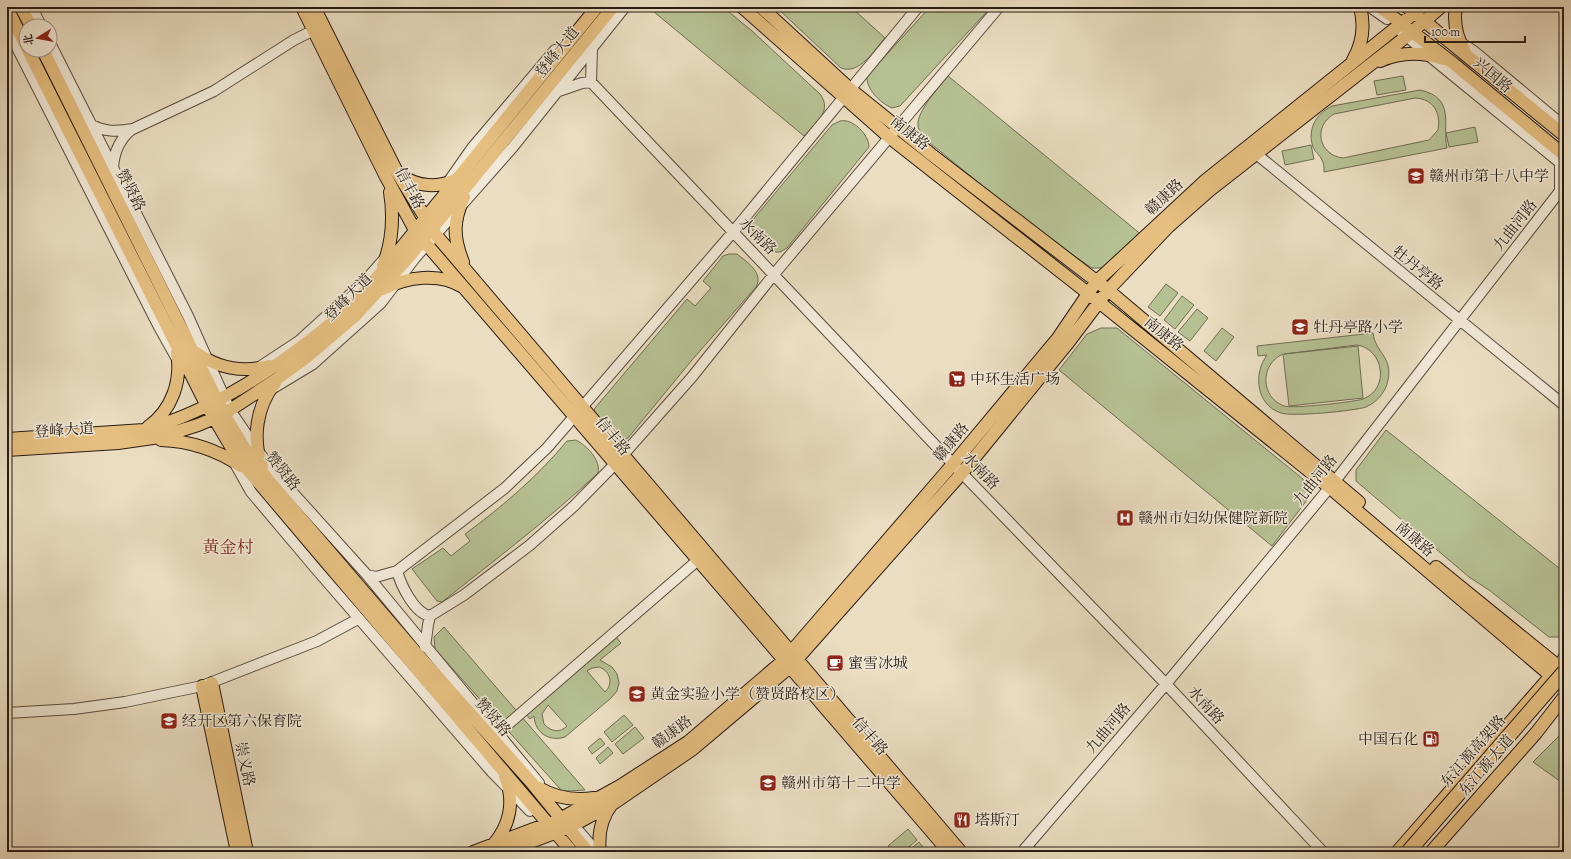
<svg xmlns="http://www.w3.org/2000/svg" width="1571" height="859" viewBox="0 0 1571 859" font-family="Alegreya,'Noto Serif SC',serif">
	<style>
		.green { fill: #b6c193; stroke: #6e6e53; fill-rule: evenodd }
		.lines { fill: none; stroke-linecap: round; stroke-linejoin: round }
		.minor-casing { stroke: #584c3e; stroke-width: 12 }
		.major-casing { stroke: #271c13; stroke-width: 14 }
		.minor { stroke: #f1e9d7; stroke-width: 10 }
		.major { stroke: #e5be80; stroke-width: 12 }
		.highway-bridge-casing { stroke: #271c13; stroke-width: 16; stroke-linecap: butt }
		.highway-bridge { stroke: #e5be80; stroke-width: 14 }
		.labels { text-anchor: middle; stroke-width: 3; stroke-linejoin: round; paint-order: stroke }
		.street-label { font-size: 15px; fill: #271c13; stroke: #f1e9d7 }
		.poi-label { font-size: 15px; fill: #271c13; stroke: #f1e9d7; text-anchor: start }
		.quarter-label { font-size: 17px; fill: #7a1f14; stroke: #f1e9d7 }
	</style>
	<rect width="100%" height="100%" fill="#eaddc1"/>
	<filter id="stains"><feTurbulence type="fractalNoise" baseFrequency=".005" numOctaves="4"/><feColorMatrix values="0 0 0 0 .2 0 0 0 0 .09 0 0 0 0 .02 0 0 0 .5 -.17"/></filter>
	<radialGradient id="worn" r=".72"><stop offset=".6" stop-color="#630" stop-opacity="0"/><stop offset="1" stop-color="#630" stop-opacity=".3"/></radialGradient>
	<path class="green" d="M648,7H723L752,31L820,94C833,111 815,124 804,136Z
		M776,7H851L885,38C874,50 860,75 841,68Z
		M930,7H991L900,106L892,108C880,103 866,89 867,76Z
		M948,76L1143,236L1110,268H1092L1039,232L930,143C925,138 918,132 918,125C917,111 939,87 948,76Z
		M1403,76L1406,90L1377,95L1374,81Z
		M1420,90C1456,98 1442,124 1447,148L1324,172C1324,168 1324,163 1322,160C1320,155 1315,152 1313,147C1307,129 1316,114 1332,106ZM1415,98C1434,99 1441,113 1438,130L1429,140L1343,158C1318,155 1313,126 1334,114Z
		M840,121C853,118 869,135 869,147L787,248L780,252H775L753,231L751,222L832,125Z
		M1475,127L1478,142L1449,147L1446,133Z
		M1311,145L1314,159L1285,165L1282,151Z
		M729,254H737C747,262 764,273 756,287L692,360L628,438L620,441L615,440L593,414L595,408L687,299L695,306L711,288L703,281L723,256Z
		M1166,284L1178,293L1160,316L1148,307Z
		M1182,296L1194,305L1175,329L1164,320Z
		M1197,309L1208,318L1190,341L1178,332Z
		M1101,328H1117L1303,479L1308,490L1307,500L1272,546L1059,370L1087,334Z
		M1222,328L1234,337L1216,361L1204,351Z
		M1373,333C1375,352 1393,357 1388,380C1386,392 1377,402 1366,407C1354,411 1292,417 1281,413C1256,405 1253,374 1267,355L1258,356L1257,346ZM1357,345C1384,349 1390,389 1363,399C1354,402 1292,409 1284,406C1260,397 1260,364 1283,354L1289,406L1363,398L1358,346L1284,354Z
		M1386,430L1564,572V630L1559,637H1549L1489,590L1469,577L1356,481V470Z
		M576,440C587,446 601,460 598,473C549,519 495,560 442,602L437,601L412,569L443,548L451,556L470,541L465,534C502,507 538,476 567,441Z
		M444,627L585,790L570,791L561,790L435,649L434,637Z
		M615,636L621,643L600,660L612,667L617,674L619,683L617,691L611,698L565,737C549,742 535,733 534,716L530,719L525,713ZM599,667C610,671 614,683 605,692L587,671L592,668ZM548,705L567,726C560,733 551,732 544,724L542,714Z
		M624,715L633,725L612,742L604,732Z
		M635,727L644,738L623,754L615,744Z
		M1564,731V784L1533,762Z
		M600,738L605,744L592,754L588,748Z
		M608,747L613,753L600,764L596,758Z
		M908,829L917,840L903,852H893L888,846Z
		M919,842L927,852H907Z"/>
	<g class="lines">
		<g class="minor-casing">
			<path id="minor" d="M32,7L41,26
				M1370,7L1387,19
				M7,28L158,325L177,359
				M1401,31L1428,55L1564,166
				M1460,42L1475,52L1564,126
				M50,43L188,316L230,410L258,451L276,474L367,575L539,783
				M592,49L591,82L953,464L1166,684L1323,852
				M559,91L582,83L591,82
				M90,124C104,132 117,132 133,129L214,91L294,40L314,30
				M1255,153L1564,405
				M1560,163V191L1564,190
				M113,168C114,152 119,140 131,130
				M446,185L472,148L555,50
				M258,368L299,341L364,282L386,257
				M270,390L313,364L381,303L415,258L513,147L625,7
				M233,460L251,492L316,569L491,771L530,811
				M397,571C401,585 414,613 430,616
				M367,575L376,577L397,571L505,488L547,448L733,232L918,7
				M425,647L428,625L430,616L464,595L530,545L574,506L615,464L692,377L775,273L999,7
				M1559,667L1564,656
				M7,713L74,709L125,702L202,686L317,641L358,619
				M498,733L698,560
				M576,828L597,852
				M1022,852L1166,684L1335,481L1560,191"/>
		</g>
		<g class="major-casing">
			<path id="major" d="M21,7L31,26
				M302,7L386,177L416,232L949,852
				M314,7L397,172L436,235L961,852
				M742,7L889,137L1089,294L1329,487L1564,687
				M761,7L850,89L932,155L1108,290L1359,502
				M1380,7L1454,64L1564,155
				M1407,7L1564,135
				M1456,7C1453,23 1457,38 1465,52
				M7,8L26,46
				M28,50L207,406L237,457L572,852
				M43,50L224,414L247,452L269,481L418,655L531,782L588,852
				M1353,60C1363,43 1365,26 1360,7
				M1380,61C1400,52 1423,52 1444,59
				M399,174C417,187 439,189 459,178
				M463,262C453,237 453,221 464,197
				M383,266C392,243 394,217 390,192
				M383,289C407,277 439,272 463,287
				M195,352C217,368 243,373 269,366
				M148,427C172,410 182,381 177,352
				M7,439L144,430C219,409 288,361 347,310C359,299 369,286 380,274L597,7
				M161,440C189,441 217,450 241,466
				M7,450L118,443L160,437L198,425L224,414L277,379L307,357L355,316L409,257L613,7
				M262,467C252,439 256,407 275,383
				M1436,567L1564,671
				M212,683L247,852
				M202,686L237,852
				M539,788C556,798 574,801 594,798
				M493,845C510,825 515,801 505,776
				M473,852L560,819L620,786L688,742L784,660L953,464L1058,338L1096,282L1206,180L1422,7
				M504,852L568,828L614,803L693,749L790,667L962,473L1068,343L1108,290L1168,227L1210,190L1407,36L1441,7
				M600,852C598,835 601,818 612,804
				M1397,852L1555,671
				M1431,852L1536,733L1564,697"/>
		</g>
		<use href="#minor" class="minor"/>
		<use href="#major" class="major"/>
		<g class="highway-bridge-casing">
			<path id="highway-bridge" d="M1408,852L1564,672"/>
		</g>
		<use href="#highway-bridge" class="highway-bridge"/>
	</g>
	<defs>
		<g id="school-square" transform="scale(0.9)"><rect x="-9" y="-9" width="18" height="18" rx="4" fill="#8f2418" stroke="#f1e9d7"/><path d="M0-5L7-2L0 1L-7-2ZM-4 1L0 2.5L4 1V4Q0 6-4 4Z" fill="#fff"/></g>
		<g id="supermarket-square" transform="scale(0.9)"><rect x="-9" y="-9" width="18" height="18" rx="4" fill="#8f2418" stroke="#f1e9d7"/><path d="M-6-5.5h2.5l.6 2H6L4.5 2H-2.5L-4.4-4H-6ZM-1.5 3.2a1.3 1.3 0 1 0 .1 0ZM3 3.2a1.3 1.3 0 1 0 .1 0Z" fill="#fff"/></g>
		<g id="hospital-square" transform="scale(0.9)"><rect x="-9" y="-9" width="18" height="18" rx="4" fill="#8f2418" stroke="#f1e9d7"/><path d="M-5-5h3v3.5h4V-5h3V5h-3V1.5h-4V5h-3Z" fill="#fff"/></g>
		<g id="cafe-square" transform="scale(0.9)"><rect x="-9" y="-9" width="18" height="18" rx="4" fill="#8f2418" stroke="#f1e9d7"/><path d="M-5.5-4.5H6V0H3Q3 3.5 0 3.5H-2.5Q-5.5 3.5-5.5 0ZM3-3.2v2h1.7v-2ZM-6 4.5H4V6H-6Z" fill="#fff"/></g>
		<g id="fuel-square" transform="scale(0.9)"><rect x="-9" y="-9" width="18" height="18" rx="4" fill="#8f2418" stroke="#f1e9d7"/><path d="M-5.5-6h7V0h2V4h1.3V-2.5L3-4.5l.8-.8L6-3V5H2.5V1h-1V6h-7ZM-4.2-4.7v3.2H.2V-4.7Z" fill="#fff"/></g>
		<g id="restaurant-square" transform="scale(0.9)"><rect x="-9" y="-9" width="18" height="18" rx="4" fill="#8f2418" stroke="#f1e9d7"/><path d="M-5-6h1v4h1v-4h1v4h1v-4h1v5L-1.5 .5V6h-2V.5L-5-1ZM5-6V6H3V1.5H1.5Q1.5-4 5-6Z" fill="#fff"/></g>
	</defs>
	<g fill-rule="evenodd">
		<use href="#school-square" x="1416" y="176"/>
		<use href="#school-square" x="1300" y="327"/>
		<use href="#supermarket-square" x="957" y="379"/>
		<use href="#hospital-square" x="1125" y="518"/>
		<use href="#cafe-square" x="835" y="663"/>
		<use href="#school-square" x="637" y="694"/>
		<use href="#school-square" x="169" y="721"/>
		<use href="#fuel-square" x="1431" y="739"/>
		<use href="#school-square" x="768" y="783"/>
		<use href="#restaurant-square" x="962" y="820"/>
	</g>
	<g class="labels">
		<g class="street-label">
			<text transform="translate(557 52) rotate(-51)" y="5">登峰大道</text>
			<text transform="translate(1493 75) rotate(40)" y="5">兴国路</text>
			<text transform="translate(910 133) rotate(39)" y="5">南康路</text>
			<text transform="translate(410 188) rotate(62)" y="5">信丰路</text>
			<text transform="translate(131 190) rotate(63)" y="5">赞贤路</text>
			<text transform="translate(1164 197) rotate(-43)" y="5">赣康路</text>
			<text transform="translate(1515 225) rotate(-52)" y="5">九曲河路</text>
			<text transform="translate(758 236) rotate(45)" y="5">水南路</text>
			<text transform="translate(1418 268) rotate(39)" y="5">牡丹亭路</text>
			<text transform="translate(348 297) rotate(-45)" y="5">登峰大道</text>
			<text transform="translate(1164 334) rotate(39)" y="5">南康路</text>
			<text transform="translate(64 430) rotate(-4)" y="5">登峰大道</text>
			<text transform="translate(613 436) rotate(51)" y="5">信丰路</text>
			<text transform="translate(951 442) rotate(-50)" y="5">赣康路</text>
			<text transform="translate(283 471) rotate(51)" y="5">赞贤路</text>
			<text transform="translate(981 471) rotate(46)" y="5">水南路</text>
			<text transform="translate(1315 480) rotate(-51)" y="5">九曲河路</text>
			<text transform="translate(1415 539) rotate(40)" y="5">南康路</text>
			<text transform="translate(1206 705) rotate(47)" y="5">水南路</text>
			<text transform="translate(493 717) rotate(49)" y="5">赞贤路</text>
			<text transform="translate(1108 728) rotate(-50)" y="5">九曲河路</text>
			<text transform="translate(672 732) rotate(-36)" y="5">赣康路</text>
			<text transform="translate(870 736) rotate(49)" y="5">信丰路</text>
			<text transform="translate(1473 751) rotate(-49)" y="5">东江源高架路</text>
			<text transform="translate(245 764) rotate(78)" y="5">崇义路</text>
			<text transform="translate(1486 765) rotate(-49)" y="5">东江源大道</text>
		</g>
		<g class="poi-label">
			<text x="1429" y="181">赣州市第十八中学</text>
			<text x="1313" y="332">牡丹亭路小学</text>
			<text x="970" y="384">中环生活广场</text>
			<text x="1138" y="523">赣州市妇幼保健院新院</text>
			<text x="848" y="668">蜜雪冰城</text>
			<text x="650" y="699">黄金实验小学（赞贤路校区）</text>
			<text x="182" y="726">经开区第六保育院</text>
			<text x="1418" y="744" text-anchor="end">中国石化</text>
			<text x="781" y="788">赣州市第十二中学</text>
			<text x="975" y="825">塔斯汀</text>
		</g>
		<g class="quarter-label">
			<text x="228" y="553">黄金村</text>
		</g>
	</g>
	<rect width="1571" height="859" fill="none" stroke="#eaddc1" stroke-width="24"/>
	<rect x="8" y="8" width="1555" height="843" fill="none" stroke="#271c13" stroke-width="2"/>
	<rect x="12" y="12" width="1547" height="835" fill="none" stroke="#271c13"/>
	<g transform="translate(38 38) rotate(259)"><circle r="19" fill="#f1e9d7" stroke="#a09789"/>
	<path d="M0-3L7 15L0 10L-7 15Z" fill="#8f2418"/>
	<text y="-6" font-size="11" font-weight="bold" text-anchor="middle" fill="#271c13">北</text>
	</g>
	<path d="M1425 36v6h100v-6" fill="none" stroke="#271c13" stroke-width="2"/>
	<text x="1431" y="36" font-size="12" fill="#271c13" stroke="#f1e9d7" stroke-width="3" paint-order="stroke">100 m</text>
	<rect width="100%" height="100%" filter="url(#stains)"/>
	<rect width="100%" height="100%" fill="url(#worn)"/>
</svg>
